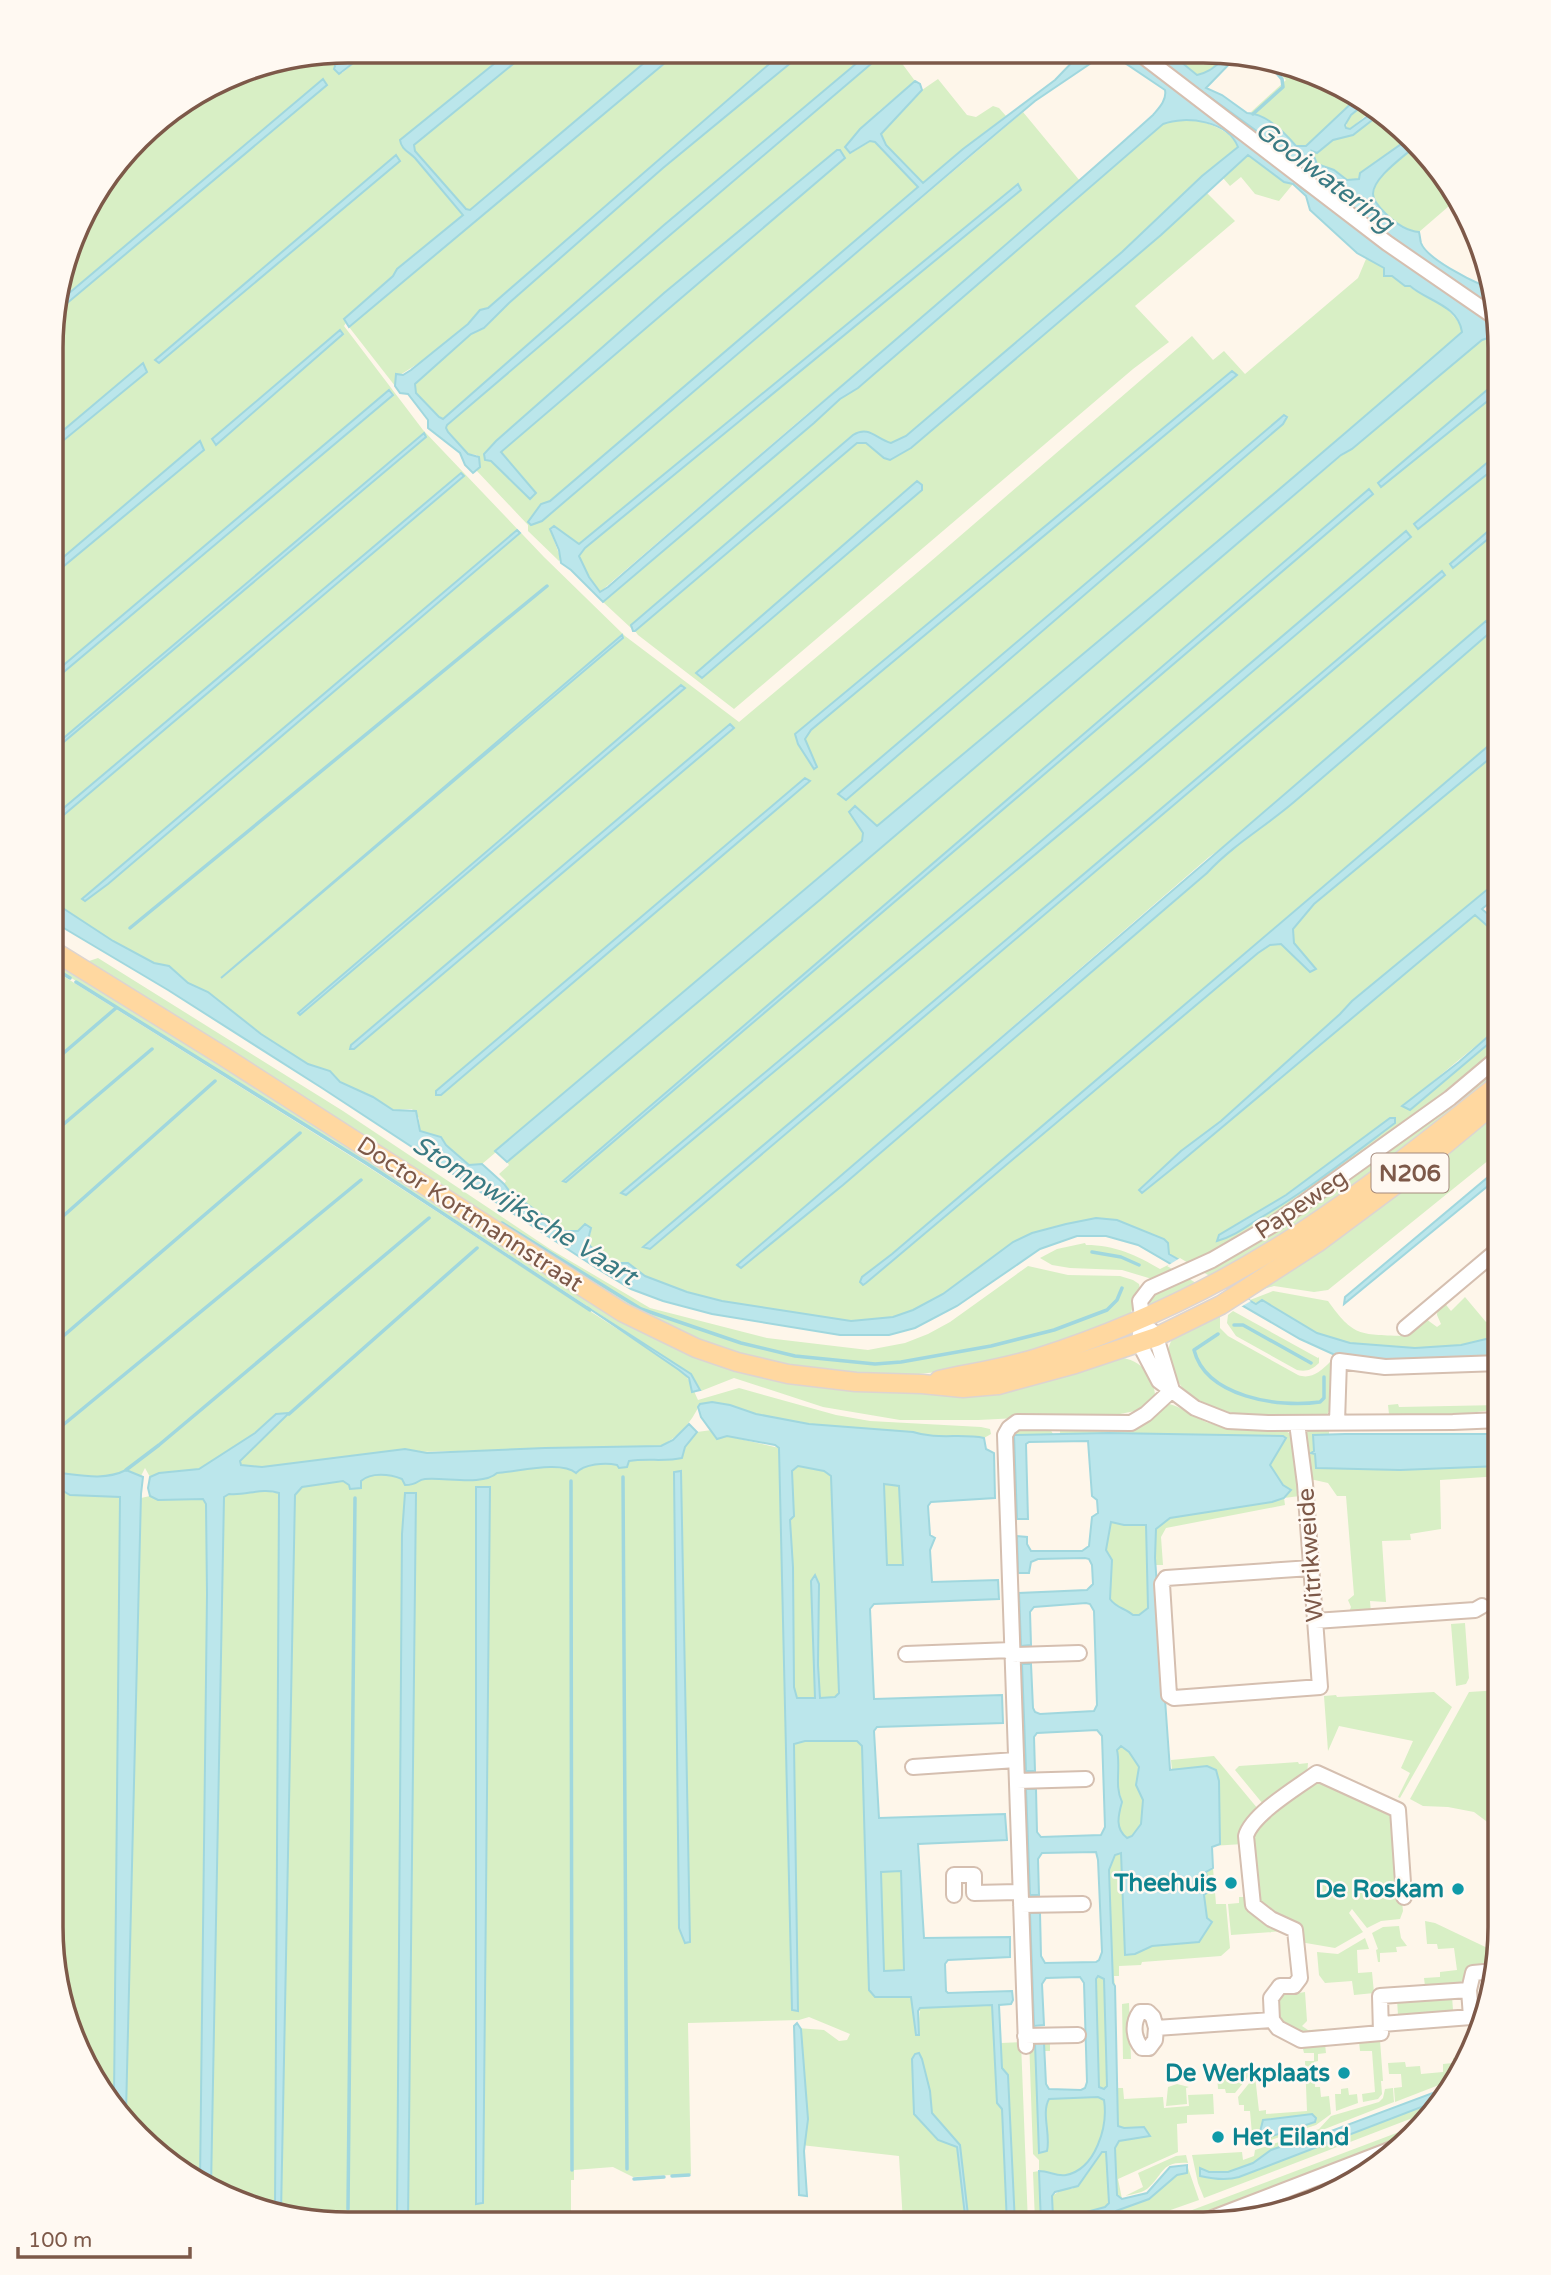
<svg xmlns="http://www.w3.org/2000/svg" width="1551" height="2275" viewBox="0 0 1551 2275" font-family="'Varela Round',sans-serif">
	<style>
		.green { fill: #d8efc5; fill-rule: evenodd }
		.water { fill: #bbe6eb; stroke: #a0d7de; stroke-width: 2; fill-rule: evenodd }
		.pier { fill: #fef6ea }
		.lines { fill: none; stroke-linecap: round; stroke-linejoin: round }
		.stream { stroke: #a0d7de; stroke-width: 3.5 }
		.minor-casing { stroke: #d5bfb0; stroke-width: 18 }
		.major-casing { stroke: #ddd4d0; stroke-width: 21 }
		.minor { stroke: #fff; stroke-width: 14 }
		.major { stroke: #ffd8a0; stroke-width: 18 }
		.culture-dot { fill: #0f9aa8; stroke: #fff9f2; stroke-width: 2.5 }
		.labels { text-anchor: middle; stroke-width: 5; stroke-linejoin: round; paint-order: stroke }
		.shield { fill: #fff9f2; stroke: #a4897c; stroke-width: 2 }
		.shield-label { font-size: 23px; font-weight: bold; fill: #7d5949 }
		.street-label { font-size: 24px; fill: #7d5949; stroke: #fff9f2 }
		.culture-label { font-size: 24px; font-weight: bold; fill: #0d838f; stroke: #fff9f2; text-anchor: end }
		.water-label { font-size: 26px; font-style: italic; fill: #3a7a83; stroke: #fff9f2 }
		.rim { fill: none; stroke: #7d5949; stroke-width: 3.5 }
	</style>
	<rect width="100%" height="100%" fill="#fef6ea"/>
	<path class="green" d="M369,51H510L401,140L406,151L415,158L464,215L397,269L393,276L344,319L346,323L344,326L423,430L544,557L625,636L739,722L930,562L1192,336L1213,360L1224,351L1245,374L1358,278L1366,259L1378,263L1384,268L1383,274L1392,275L1414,290L1443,304L1461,325L1462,332C1270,500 1072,662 877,827L855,806L849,812L863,833L862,840L482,1164L469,1165L446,1145L441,1137L420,1131L419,1118L412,1109L393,1110L340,1082L330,1071L308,1064L261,1034L208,992L188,983L169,966L154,963L113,941L52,901L53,309L90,200L152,124L252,67L328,54L342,73Z
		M529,51L657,52L470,210L466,209L415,151L413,145Z
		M678,52H783L488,308C478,311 475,318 467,325C446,345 420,363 395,378V386L349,327Z
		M804,52H870L664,225L443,419C432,413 413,397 415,384L471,334L485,328L509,303L663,168Z
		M885,52H907L901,62L915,81L879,111L851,153L871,141L875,142L918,187L550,502L541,504L528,522L542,521L1023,112L1080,181L952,294L806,415L600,592L589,577L579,556L585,548L1020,190L1017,185L579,544L554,526L550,530L561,559L559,561L528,531V525L476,470L480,467L477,455L468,454L448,432L446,428L447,425ZM837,150H840L845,158L501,452L530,499L491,461L496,441L664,293Z
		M1170,53H1232L1208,73L1197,75Z
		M1267,60L1316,73L1358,97L1306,146H1296L1289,138L1251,112L1286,80Z
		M938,79L967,115L976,117L993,106L999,108L1006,116L923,183L886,145L880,134L922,90Z
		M1367,102L1384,112L1400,132L1372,110L1350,129L1346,128L1348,118Z
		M1375,118L1400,136L1402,134L1407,140L1359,179L1347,180L1317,164L1311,150L1317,153L1333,140L1359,131Z
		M1180,119C1200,119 1230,128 1238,147L1202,176L1122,252L906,436L892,443C876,439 869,425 853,435L631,625V628L603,602L814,423L840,399L858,388L1163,124Z
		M1413,148L1456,200L1419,232C1400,230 1381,213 1373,195C1376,175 1398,161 1413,148Z
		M1248,155L1284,182L1293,184L1279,201L1255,194L1241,177L1230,186L1223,178Z
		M1207,193L1235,221L1135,306L1169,342L1133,369L734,709L638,635L635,631L857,443H866L884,458L905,452L911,448ZM917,481L923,488L921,490L702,677L696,674Z
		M1494,335H1497L1500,348V379L1381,487L1500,391V452L1414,524L1419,529L1500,464V609L1240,835L1209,857L737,1265L741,1268L843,1185L1207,873C1233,845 1265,827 1294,802C1363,744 1431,683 1500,624V736L892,1254L862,1277L863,1285L1258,953L1270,945L1281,944L1310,972L1316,969L1294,943L1293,930L1314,904L1500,750V879L1352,1001L1340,1014L1221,1121L1181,1151L1183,1159L1475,915L1500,937V1026L1403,1106L1410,1110L1500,1034V1047L1412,1119L1272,1219L1189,1265L1169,1254L1168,1243L1066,1224L1013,1242L943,1294L913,1310L893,1317L851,1321L722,1301L687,1292L645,1276L628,1263H615L605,1258L590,1246L588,1240L591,1232L565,1231L510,1192L504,1184L506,1181L499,1174L509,1165L507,1162L821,899L1341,456L1352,449L1468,351L1482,340ZM1442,572L1445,575L650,1249L644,1246ZM1390,1118H1394L1395,1123C1340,1164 1286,1203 1227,1238Z
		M52,940L86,962L98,958L343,1111L550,1249L650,1308L767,1338L868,1350L905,1343L928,1334L950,1322L1028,1266L1068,1275L1120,1276L1133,1280L1139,1284L1140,1289L1131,1312L1122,1321L1057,1346L956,1370L909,1375H853L814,1371L748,1357L709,1345L628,1307L52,943Z
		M52,957L620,1318L803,1384L831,1388L958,1393L1116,1357C1137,1358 1153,1372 1155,1394L1145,1409L1110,1416L1073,1415L978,1420H900L823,1407L734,1378L701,1391L691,1374L367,1162L52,966Z
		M52,969L365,1165L679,1369C690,1378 693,1389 698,1400L739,1388L836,1415L870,1421L981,1427L990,1429L991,1434L984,1438C961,1433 937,1440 913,1432L810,1424L756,1414L730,1405L700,1404C691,1423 679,1436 661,1446L416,1452L262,1467L240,1465V1461L288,1414H276C260,1429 220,1462 199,1469C183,1474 166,1471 150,1477L145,1468L141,1476L126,1470C104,1481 75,1475 51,1472L52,1347L57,1342L52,1345Z
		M1500,1063V1078L1471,1101L1296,1227L1212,1276L1150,1306L1148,1300L1153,1293C1197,1270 1244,1250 1286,1223C1360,1176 1432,1120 1500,1063Z
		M1500,1110V1151L1328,1290L1314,1292L1274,1286L1247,1294L1344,1234L1426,1171Z
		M1085,1243L1086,1245C1115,1245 1136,1255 1160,1269L1170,1264L1180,1270L1152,1279L1122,1270L1070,1268L1052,1265L1040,1258L1057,1249Z
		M1273,1291L1328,1301C1354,1337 1359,1334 1402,1336L1403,1331L1426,1319L1437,1327L1441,1324L1437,1315L1438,1304L1443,1301L1451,1311L1465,1297L1486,1322L1500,1319V1341L1486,1339L1461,1345L1415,1348L1350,1343L1317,1333L1250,1300Z
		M1220,1311V1328L1228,1336L1298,1375C1311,1380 1321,1371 1330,1362L1335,1363L1334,1374L1330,1377L1331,1407L1326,1417C1279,1416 1191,1426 1172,1369C1167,1355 1166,1346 1176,1334Z
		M1233,1311L1318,1358L1319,1357V1363C1312,1370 1306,1372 1297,1370L1236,1336L1227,1323L1228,1315Z
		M1168,1404C1179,1405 1196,1419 1209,1423C1233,1431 1258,1429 1283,1429L1292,1435L1300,1496L1284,1498L1285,1505L1166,1528L1161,1537L1163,1565H1156V1529L1170,1518L1291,1490L1283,1485L1270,1465L1283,1436L1060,1434V1429L1064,1427H1136Z
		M1398,1404L1399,1407L1500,1405V1409L1461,1414H1389L1388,1405Z
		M1049,1427L1053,1434L1014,1435L1018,1573L1013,1574L1008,1440L1012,1429Z
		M712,1430L717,1439L727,1436L779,1448L787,1742L793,1749L794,1744C807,1737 842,1739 857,1741L862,1746L869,1990L911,1997L916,2035H918L920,2008L992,2005L995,2067L1004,2076L1010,2224L903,2223L899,2156L801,2145L797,2028L824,2030L839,2041L847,2040L850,2034L809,2017L799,2020L688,2023L691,2174L633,2177L613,2167L574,2170V2180H571V2222H479L476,2219V2222H408L416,1493L405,1494L402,1534L398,2217L348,2218V2222H310L281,2214L295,1496L302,1487L343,1481L361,1487V1481C371,1472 390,1474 402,1479L405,1485C417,1485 416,1480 425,1479C445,1477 483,1486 497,1473C517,1472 561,1460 576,1473C583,1466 600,1463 610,1463C618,1463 619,1468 627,1467L629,1461L649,1458H682L685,1447L697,1432ZM681,1471L690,1941L685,1943L679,1928L674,1488ZM490,1487L483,2203L482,2204L476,1488Z
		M1329,1430V1435L1313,1436L1316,1468L1400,1470L1500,1466V1476L1440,1480L1441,1529L1410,1534L1411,1540L1382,1541L1386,1602L1370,1601L1371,1613L1348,1615L1351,1607L1348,1600L1354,1595L1346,1496H1337L1328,1483L1310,1479L1305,1434L1308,1431Z
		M795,1466L824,1471L831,1476L839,1693L835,1697L820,1698L818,1665L819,1584L811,1581L815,1698H797L794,1687L793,1567L790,1520L794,1516L792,1471Z
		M884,1484L899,1485L904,1565H887Z
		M58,1488L70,1495L120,1496L114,2098L81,2058L51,1927V1550L53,1523L51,1492Z
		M253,1490L279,1493L275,2212L235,2202L211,2188L224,1497C232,1492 244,1493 253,1490Z
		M150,1496L158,1500L203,1499L206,1504L207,1594L200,2182L167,2163L126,2113L141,1498Z
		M1111,1522L1124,1525H1146L1148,1608L1139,1615L1134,1616C1125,1608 1116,1608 1110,1599L1112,1560L1106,1550Z
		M1465,1623L1469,1678L1466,1684L1456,1686L1451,1624Z
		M1500,1690V1846H1496L1490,1824L1474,1812L1448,1807L1423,1806L1410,1799L1469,1692Z
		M1434,1692L1452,1707L1400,1798L1398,1797L1410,1773L1401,1768L1413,1741L1339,1726L1328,1751L1324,1696L1336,1695L1337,1697Z
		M1121,1746L1129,1752L1139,1767L1136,1785L1143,1800L1141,1824L1132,1836L1127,1838C1115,1828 1118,1816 1122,1802C1114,1787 1121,1768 1117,1750Z
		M1214,1756L1258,1809L1243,1844L1212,1846L1207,1766L1172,1770L1171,1760Z
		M1298,1762L1299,1764L1308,1763L1307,1774L1263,1804L1235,1770L1239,1766Z
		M1318,1779L1393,1811L1403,1911L1400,1919L1381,1921L1367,1928L1352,1909L1349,1913L1363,1932L1335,1948L1300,1942L1260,1906L1250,1830Z
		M1121,1852L1135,1954L1152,1946L1199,1942C1207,1926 1206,1912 1204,1895L1209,1891L1206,1872L1213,1868L1216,1904H1226L1230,1948L1221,1956L1142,1962L1141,1965L1119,1966V1976H1114L1115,1986L1113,1983L1109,1870L1115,1855Z
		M881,1871H901L904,1970L883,1971Z
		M1239,1897H1247L1284,1931L1231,1935L1228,1904L1239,1903Z
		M1425,1921L1435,1923L1498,1953L1496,1966L1466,1967V1977L1459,1984L1425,1986L1424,1978L1440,1977V1972L1457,1970L1454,1948L1438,1949L1437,1944H1427Z
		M1399,1926L1401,1938L1407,1946L1396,1947L1397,1952L1380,1953V1962H1378L1376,1950L1378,1949L1372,1933L1383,1927Z
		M1365,1938L1369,1949L1357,1950L1358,1973L1372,1972L1374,1993L1354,1995L1352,1981L1325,1983L1319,1975L1317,1952L1338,1954Z
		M1098,1976L1104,1979L1107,2087L1104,2089L1099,2087L1096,1979Z
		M1298,1990L1299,1993L1305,1992L1307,2021L1302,2026L1308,2030L1332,2029V2033L1298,2035L1278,2023L1277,2003L1282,1994Z
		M1452,1996L1453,2010L1398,2015L1397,2000Z
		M1129,2003L1131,2059H1123L1122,2004Z
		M1029,2038L1050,2039V2051H1044V2043L1035,2044L1047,2151C1051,2135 1040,2113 1049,2099L1098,2097L1104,2100C1108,2126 1096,2169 1066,2175C1057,2177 1049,2171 1039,2172L1041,2224H1036L1035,2221L1033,2172L1039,2171V2160L1033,2154Z
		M1380,2040L1383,2081H1381L1382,2094L1378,2099L1363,2102L1362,2094L1375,2092L1372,2051H1360L1359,2042Z
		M1021,2042L1028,2224H1015L1008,2075L1002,2068L1001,2043Z
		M1325,2044L1326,2053L1318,2054V2061L1314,2062L1315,2087H1320L1321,2097L1329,2096L1331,2114L1316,2125L1253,2146L1250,2111H1244V2105H1239L1238,2097L1255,2076L1259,2111L1266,2110V2114L1307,2111L1305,2061H1314V2053H1304L1303,2049L1306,2046Z
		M1468,2057L1457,2078L1395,2102L1394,2088L1402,2087L1401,2074H1389L1388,2063L1405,2062L1406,2067L1420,2066L1421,2074L1443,2072V2064L1453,2063V2058Z
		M1252,2072L1235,2093H1226L1225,2089H1218L1217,2074Z
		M1177,2084L1189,2087L1186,2088L1187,2104L1166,2106L1168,2087Z
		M1116,2088H1123L1124,2099L1163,2097L1164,2108L1189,2106L1188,2095L1213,2094L1214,2114L1187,2115V2123L1177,2124L1178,2152L1118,2179L1122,2199L1117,2195L1115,2148L1119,2141L1150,2136L1144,2127H1118Z
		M1348,2088L1349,2095L1357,2094L1358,2103L1336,2111L1335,2094H1341V2089Z
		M1393,2088L1394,2102L1271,2150L1253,2163L1228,2172H1209L1200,2169V2176C1213,2179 1226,2181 1239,2177L1445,2098L1436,2109L1204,2198L1198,2183L1192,2155L1242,2152L1243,2160L1254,2156L1255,2150L1319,2129L1331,2116L1379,2102L1383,2098L1385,2089Z
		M1423,2123L1412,2136L1183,2224H1155Z
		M1102,2152H1106L1109,2203L1106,2207L1061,2219L1053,2218L1052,2196L1063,2189H1072L1086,2176Z
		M1186,2155L1188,2163C1160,2161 1164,2175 1147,2189C1142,2193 1132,2194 1125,2196L1143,2187L1138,2173L1176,2156Z
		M1187,2165L1199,2200L1131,2224H1074L1149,2199L1177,2175L1187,2173Z"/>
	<path class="water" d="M352,51H369L339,74L334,69L336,63L328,54L334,53L341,60Z
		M510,51H529L414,145L415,151L466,209L470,210L657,52H678L349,327L344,319L393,276L397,269L463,215L415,158C409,152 401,149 400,140Z
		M783,52H804L663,168L509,303L484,328L471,334L415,384L416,393L439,417L443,419L664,225L870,52H885L447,425L446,428L448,432L468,454L479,457L480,467L473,473L465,465L460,453L428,428V420L408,394L400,393L395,386L396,374L403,375L411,370L468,324L480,310L488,308Z
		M1081,53H1106L1035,101L972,154L542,521L531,525L528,522L541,504L550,501L918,187L875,142L870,141L850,153L845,147L860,129L915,81L920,84L922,90L881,134L886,145L923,183L963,149L1055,80Z
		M1117,53H1129L1290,173C1296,185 1304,193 1317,196L1484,302L1373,224L1274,147L1269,140L1149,53H1170L1197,75C1216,72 1223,53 1240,53L1206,88L1222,95L1247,113C1265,113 1285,133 1296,146H1306L1358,97L1367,102L1351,115L1345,125L1346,128L1350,129L1376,110L1402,134L1400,136L1375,118L1353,135L1333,140L1317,153L1312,151L1317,164L1334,170L1347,180L1359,179L1360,173L1407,140L1413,148C1402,158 1373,178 1373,194C1373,201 1380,208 1385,213C1394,222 1406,231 1419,232C1420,236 1420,239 1421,243C1427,259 1470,280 1486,287L1490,306L1488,304L1482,313L1495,324L1497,335L1482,340L1352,449L1341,455L821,899L507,1162L495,1151L862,841L863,833L849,812L855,806L877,826C1073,662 1270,500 1462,332C1458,305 1427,301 1410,286H1405L1392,276H1384V268L1357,253L1310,210L1306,196L1293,184L1284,182L1248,155L1161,235L911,448L890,460L884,458L866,443H857L635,631H633L631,625L853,435C869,425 876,439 891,443L906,436L1122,252L1202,176L1238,147C1228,121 1186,115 1163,124L858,388L840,399L814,423L603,602L571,570L561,563L559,550L550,529L554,526L579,544L1018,184L1021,190L585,548L579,556L589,577L600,592L608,587C789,429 974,276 1153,115C1159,108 1167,100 1165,90L1125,63L1122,56Z
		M323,79L327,85L53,315L55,305Z
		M837,150H840L845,158L501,452L536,493L530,499L491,461L485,460L484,454L496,441L664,293Z
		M396,155L400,161L159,363L155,360Z
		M340,330L343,334L216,445L212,439Z
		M143,363L147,372L53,449V439Z
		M1232,371L1237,375L811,730L805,739L817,767L814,769L798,744L795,734Z
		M1500,379V391L1381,487L1378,483Z
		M389,390L393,395L53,681V674Z
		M1284,415L1287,417L1283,424L846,800L838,794Z
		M424,433L426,437L53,751V747Z
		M200,441L204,450L53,575V566Z
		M1500,452V464L1418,529L1414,524Z
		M461,473L464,476L53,824V817Z
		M917,481L922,485V490L702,678L696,673Z
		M1369,489L1373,494L566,1182L563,1181Z
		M1500,521V529L1453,568L1450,564Z
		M517,530L520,533L108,884L85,901L82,899Z
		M1406,531L1411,537L1133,773L626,1195L621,1193L1033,848Z
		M1442,571L1445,575L650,1249L643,1247Z
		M1486,621L1493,630C1427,687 1361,745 1294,802C1266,826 1233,845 1207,873L843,1185L741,1268L737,1265Z
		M622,635L623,638L221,978Z
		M681,685L685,688L300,1015L298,1013Z
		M730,724L734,728L354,1049H350L351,1045Z
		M1500,736V750L1314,904L1293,929L1294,943L1316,969L1310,972L1281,944L1270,945L1258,953L866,1283L863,1285L860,1282L862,1277L892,1254Z
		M805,778L810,781L441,1095H436V1091Z
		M1500,879V894L1482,909L1490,916L1500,908V937L1475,915L1183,1160L1142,1193L1139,1190L1181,1151L1221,1121L1340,1014L1352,1001Z
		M52,901L113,941L154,963L169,966L188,983L208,992L261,1034L308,1064L330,1071L340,1082L373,1097L393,1110L416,1111L420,1131L441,1137L446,1145L469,1165L482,1164L504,1184L510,1192L565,1231H578L585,1224L591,1228L588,1240L590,1246L605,1258L615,1263H628L645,1276L687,1292L722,1301L851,1321L893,1317L913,1310L943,1294L1013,1242L1032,1233L1066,1224L1096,1218L1117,1220L1164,1239L1168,1243L1169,1254L1256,1304L1262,1300L1317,1333L1350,1343L1415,1348L1461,1345L1486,1339L1500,1341V1357L1384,1361L1335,1355L1300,1339L1138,1245L1106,1236H1077L1040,1249L957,1306L915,1328L889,1335H840L712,1314L663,1301L631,1289L598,1269L322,1088L168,990L52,921Z
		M1500,1026V1034L1410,1110L1402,1106L1459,1062Z
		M1390,1118H1395V1123C1351,1156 1308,1190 1260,1218C1246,1227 1233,1237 1217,1241L1219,1235L1286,1195Z
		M1500,1167V1176L1344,1304L1345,1297Z
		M587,1307L691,1374L700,1390L692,1392L689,1378L679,1370Z
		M712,1402L730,1405L756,1414L809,1424L913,1432C937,1440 962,1433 984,1438L986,1449L994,1453L995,1498L931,1502L928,1506L930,1535L935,1538L930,1550L932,1582L998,1580L999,1599L874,1604L870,1609L874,1699L1002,1695L1003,1723L877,1727L874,1731L879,1818L1005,1814L1007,1840L918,1844L924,1938L1010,1937V1957L948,1960L945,1964L946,1991L948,1993L1012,1991L1013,2000L1011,2004L999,2005L1002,2068L1008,2075L1015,2224H1007L1002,2109L997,2103L992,2005L920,2008L918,2011L919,2035H916L911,1997H875L869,1990L862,1746L857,1741H805L794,1744L798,2011L792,2010L779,1448L775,1445L727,1436L717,1439L701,1417L698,1407L700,1404ZM798,1466L824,1471L831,1476L839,1693L835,1697L820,1698L818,1665L819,1584L815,1575L811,1581L815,1698H797L794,1687L793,1567L790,1520L794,1516L792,1471ZM884,1484L899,1486L903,1565H887ZM901,1871L904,1970L884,1971L881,1872Z
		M289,1413L240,1461L241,1465L262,1467L405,1449L427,1453L545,1448L661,1446L673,1440L689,1424L697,1432L685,1447L682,1458C665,1462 647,1458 629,1461L627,1467L619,1468L617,1465C605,1462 584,1464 576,1473C561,1460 517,1472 497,1473C483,1486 445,1477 425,1479C416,1480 419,1485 405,1485L402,1479C390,1474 371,1472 361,1481V1488L350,1489L349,1485L343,1481L302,1487L295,1495L281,2214L275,2212L279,1493C262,1487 246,1496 229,1494L224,1497L211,2188L200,2182L207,1594L206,1504L203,1499L158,1500L150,1496L148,1488L150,1477L159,1473L199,1469L255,1433L276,1414Z
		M1108,1433L1283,1436L1286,1438L1270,1465L1283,1485L1291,1490L1284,1498L1272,1502L1170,1518L1156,1529L1155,1558L1170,1770L1207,1766L1216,1770L1219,1781L1220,1844L1212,1847L1213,1868L1206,1872L1209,1891L1204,1895L1207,1918L1212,1922L1199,1942L1152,1946L1135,1954L1125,1955L1121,1853L1115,1855L1109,1870L1113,1983L1115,1986L1118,2126L1124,2128L1144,2127L1150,2136L1119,2141L1115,2148L1117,2195L1122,2199L1147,2193L1170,2167L1187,2165V2173L1177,2175L1149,2199L1116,2211L1117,2219L1114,2220L1111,2212L1074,2224H1041L1039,2171C1049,2171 1057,2177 1066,2175C1096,2169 1108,2126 1104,2100L1098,2097L1049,2099C1041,2113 1051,2135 1047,2151L1039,2153L1035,2043H1044L1046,2084L1049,2089L1081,2090L1085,2088L1087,2082L1084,1983L1080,1977L1046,1978L1042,1984L1044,2025L1034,2026L1030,1913H1040L1041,1956L1045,1963L1096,1962L1099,1960L1102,1952L1098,1860L1096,1852L1042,1853L1038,1859L1039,1895H1030L1026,1789H1036L1037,1832L1041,1837L1101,1835L1105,1827L1102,1736L1097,1730L1037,1733L1034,1737L1035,1771H1026L1022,1664H1031L1033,1708L1035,1712L1040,1714L1094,1711L1097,1705L1094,1611L1090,1604L1086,1603L1034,1607L1030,1612L1031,1645L1021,1646L1019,1593L1087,1590L1093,1584L1092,1565L1089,1559L1085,1558L1038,1559L1031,1562L1029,1573H1018L1017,1536L1027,1537V1544L1031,1551H1082L1089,1546L1092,1517L1098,1513L1097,1500L1092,1496L1088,1441L1029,1442L1026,1444L1028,1519H1017L1014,1435ZM1111,1522L1124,1525H1146L1148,1608L1139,1615H1133C1125,1608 1116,1608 1110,1599L1112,1560L1106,1550ZM1121,1746L1129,1752L1139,1767L1136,1785L1143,1800L1141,1824L1132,1836L1127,1838C1115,1829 1118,1816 1122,1802C1114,1786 1121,1767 1117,1750ZM1098,1976L1104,1979L1107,2086L1104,2089L1099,2087L1096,1979ZM1102,2152H1106L1109,2203L1105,2207L1061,2219L1053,2217L1052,2196L1055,2192L1078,2186Z
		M1345,1434H1500V1466L1400,1470L1316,1468L1315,1454L1311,1453L1314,1451L1313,1435Z
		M126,1470L143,1477L141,1494L126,2113L114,2098L120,1497L70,1495L58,1488L51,1492V1472C76,1474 103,1482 126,1470Z
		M681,1471L690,1942L685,1943L679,1928L674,1472Z
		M476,1487H490L483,2203L476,2204Z
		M405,1493H416L408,2222H397L402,1534Z
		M797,2023L801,2029L808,2119L804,2151L807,2196L799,2195L794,2026Z
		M919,2053L922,2059L930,2091L932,2113L960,2145L969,2224H966L957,2147L938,2140L914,2114L912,2059L915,2054Z
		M1454,2085L1445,2098L1239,2177C1226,2181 1213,2179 1200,2176V2168L1209,2172H1228L1253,2163L1271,2150L1323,2132L1326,2133Z
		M1312,2114L1316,2118L1315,2122L1263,2139L1260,2132L1263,2120Z
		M1386,2159L1334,2194L1239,2216Z"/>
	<path class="pier" d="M1180,1258L1251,1301L1239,1308L1167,1266Z"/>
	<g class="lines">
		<path class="stream" d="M1253,114L1283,87L1282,79L1265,59
			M130,928L547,586
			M52,967L70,978
			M76,982L366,1163L590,1310
			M52,1063L116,1008
			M52,1134L152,1049
			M502,1223L641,1309L741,1343L795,1356L875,1364L901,1362L991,1346L1054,1330L1107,1310L1117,1300L1122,1288
			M52,1226L215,1081
			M1092,1252L1121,1257L1139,1265
			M1234,1325H1243L1311,1363
			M1218,1334L1194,1350C1206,1397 1278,1408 1320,1402L1324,1398V1377
			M61,1338L300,1133
			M289,1414L477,1248
			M52,1434L361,1180
			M126,1470L159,1445L429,1218
			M623,1477L627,2169
			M571,1481L572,2170
			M672,2176L689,2175
			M634,2179L664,2177
			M348,2209L355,1498"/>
		<g class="minor-casing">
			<path id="minor" d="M1139,53L1387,243L1493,316
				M1405,1328L1500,1248
				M1151,1330L1156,1337L1172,1390
				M1500,1420L1453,1422L1268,1423L1228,1421L1195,1408L1159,1381L1139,1343L1142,1317L1140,1301L1150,1288L1212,1260L1274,1224L1450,1098L1500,1056
				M1337,1422L1339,1361L1385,1367L1500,1363
				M1297,1423L1305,1484L1320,1687L1174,1698L1169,1695L1162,1584L1166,1578L1311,1568
				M1315,1621L1475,1610L1482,1606
				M906,1654L1012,1650
				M1012,1655L1079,1653
				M913,1767L1016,1760
				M1017,1781L1086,1779
				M954,1895V1875H974V1893L1020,1892
				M1021,1905L1083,1904
				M1272,2020L1278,2028L1301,2040L1381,2033L1380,1996L1469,1990L1473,1973L1495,1971
				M1382,2024L1471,2017L1469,1990
				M1156,2028L1155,2040L1149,2048H1142C1133,2038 1132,2023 1140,2012H1148L1153,2017L1156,2028L1272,2020L1271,1998L1280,1986H1294L1300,1978L1295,1930L1271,1919L1253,1905L1246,1836C1252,1814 1298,1787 1317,1773L1398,1810L1404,1897
				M1025,2036L1078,2035
				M1026,2046L1005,1435L1009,1428L1017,1422L1131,1423L1146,1414L1172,1390
				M1197,2224L1405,2144"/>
		</g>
		<g class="major-casing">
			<path id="major" d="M52,950L223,1056L622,1312L696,1348L737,1362L788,1374L856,1382L922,1384L963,1388L998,1385L1075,1364L1156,1337L1221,1305L1317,1243L1407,1176L1500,1099
				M939,1380C971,1373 1005,1368 1037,1358C1119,1332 1200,1295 1273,1250C1353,1201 1427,1141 1500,1083"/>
		</g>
		<use href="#minor" class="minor"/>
		<use href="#major" class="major"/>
	</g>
	<g class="culture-dot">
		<circle cx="1231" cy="1883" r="7"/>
		<circle cx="1458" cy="1889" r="7"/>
		<circle cx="1344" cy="2073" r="7"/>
		<circle cx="1218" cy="2137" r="7"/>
	</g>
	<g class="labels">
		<rect class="shield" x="1371.5" y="1153.5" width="77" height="39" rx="5"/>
		<g class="shield-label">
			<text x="1410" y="1181">N206</text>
		</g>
		<g class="street-label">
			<text transform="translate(1301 1204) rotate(-34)" y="8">Papeweg</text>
			<text transform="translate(470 1214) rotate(33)" y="8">Doctor Kortmannstraat</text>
			<text transform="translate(1310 1555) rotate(-94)" y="8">Witrikweide</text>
		</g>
		<g class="culture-label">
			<text x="1217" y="1891">Theehuis</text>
			<text x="1444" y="1897">De Roskam</text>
			<text x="1330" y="2081">De Werkplaats</text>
			<text x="1232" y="2145" text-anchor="start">Het Eiland</text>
		</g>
		<g class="water-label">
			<text transform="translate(1325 176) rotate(37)" y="9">Gooiwatering</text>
			<text transform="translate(525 1210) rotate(32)" y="9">Stompwijksche Vaart</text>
		</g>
	</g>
	<path d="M0 0H1551V2275H0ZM348 63H1203A285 285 0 0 1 1488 348V1927A285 285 0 0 1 1203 2212H348A285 285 0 0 1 63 1927V348A285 285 0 0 1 348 63Z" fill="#fff9f2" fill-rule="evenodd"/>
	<path class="rim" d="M348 63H1203A285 285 0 0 1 1488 348V1927A285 285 0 0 1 1203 2212H348A285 285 0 0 1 63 1927V348A285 285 0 0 1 348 63Z"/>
	<path d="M18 2247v10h172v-10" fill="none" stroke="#7d5949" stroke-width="3.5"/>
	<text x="28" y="2247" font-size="21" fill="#7d5949" stroke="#fff9f2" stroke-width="5" paint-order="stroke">100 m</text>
</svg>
